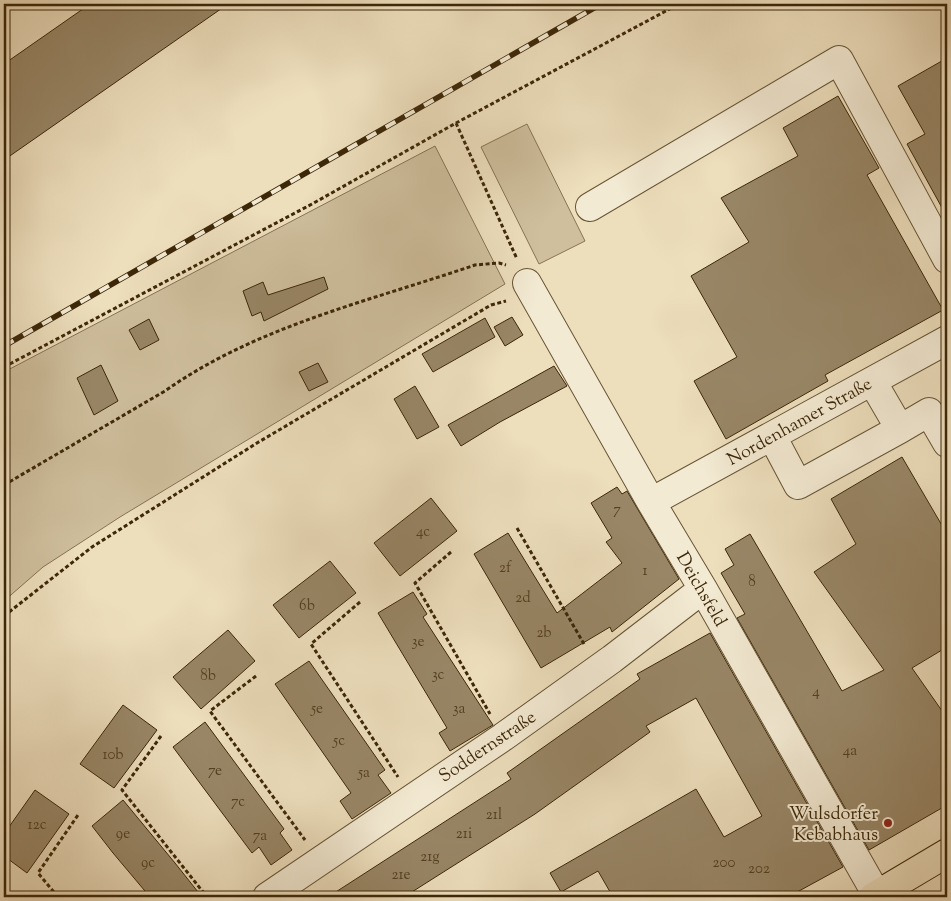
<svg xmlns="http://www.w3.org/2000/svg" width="951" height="901" viewBox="0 0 951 901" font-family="'Sorts Mill Goudy',serif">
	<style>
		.green { fill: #cfbf9d; stroke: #867352 }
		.building { fill: #988666; stroke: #3c2708 }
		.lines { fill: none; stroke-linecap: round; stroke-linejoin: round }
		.minor-casing { stroke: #685535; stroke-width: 30 }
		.major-casing { stroke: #3c2708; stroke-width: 30 }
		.path { stroke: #3c2708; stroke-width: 3; stroke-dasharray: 4 2.5; stroke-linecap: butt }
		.minor { stroke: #f3ead3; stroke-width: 28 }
		.major { stroke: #eddebc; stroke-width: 28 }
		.rail-casing { stroke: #3c2708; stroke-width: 5.5 }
		.rail { stroke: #f3ead3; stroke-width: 4; stroke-dasharray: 11; stroke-linecap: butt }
		.poi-dot { fill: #8f2418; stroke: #f3ead3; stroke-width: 2 }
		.labels { text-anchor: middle; stroke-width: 4; stroke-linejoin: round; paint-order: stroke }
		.number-label { font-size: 15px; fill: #533f20 }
		.street-label { font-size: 18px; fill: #3c2708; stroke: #f3ead3 }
		.poi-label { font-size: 18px; fill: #3c2708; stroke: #f3ead3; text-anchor: end }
	</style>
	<rect width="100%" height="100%" fill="#eddebc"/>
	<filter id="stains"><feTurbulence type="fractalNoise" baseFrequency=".004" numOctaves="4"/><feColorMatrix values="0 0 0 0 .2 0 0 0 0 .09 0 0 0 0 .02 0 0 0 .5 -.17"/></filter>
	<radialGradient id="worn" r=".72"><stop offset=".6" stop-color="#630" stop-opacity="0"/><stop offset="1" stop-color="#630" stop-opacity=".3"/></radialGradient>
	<path class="green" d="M527,124L585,241L539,264L481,147Z
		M435,146L505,284L120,517L43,567L4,601V372Z"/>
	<path class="building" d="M90,4H228L4,160V64Z
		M947,58V217L907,144L925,134L898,86Z
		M838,96L879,168L867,175L943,310L825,375L828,381L726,439L694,381L737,357L691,276L749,242L721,198L798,156L783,128Z
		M324,277L328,289L264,321L261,312L252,316L243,291L263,282L268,295Z
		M512,317L523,335L505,346L494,327Z
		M485,318L495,337L433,372L422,354Z
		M149,319L159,340L140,350L129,330Z
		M318,363L328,382L309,391L299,372Z
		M101,365L118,401L94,415L77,378Z
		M554,366L567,386L500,422L461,446L448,425Z
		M415,386L439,427L417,439L394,399Z
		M902,457L947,534V647L912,668L947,718V805L869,850L737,618L745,614L721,573L734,565L725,549L750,534L842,691L884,670L814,572L856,544L831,499Z
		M617,487L622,494L627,491L679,579L612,632L610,627L541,668L474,554L508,533L557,613L622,563L606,542L612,538L591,503Z
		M431,498L457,531L400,576L374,543Z
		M330,561L356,593L299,638L273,605Z
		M413,592L427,614L423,617L493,725L450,751L439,733L447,728L378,613Z
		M228,630L255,661L201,709L173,677Z
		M710,633L843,867L788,897H613L598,871L561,892L550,873L696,789L724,837L762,816L696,698L646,726L650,732L535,814L404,897H328L511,779L507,773L640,679L637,674Z
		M309,661L385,770L378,775L391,793L352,819L340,801L351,793L275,684Z
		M123,705L157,730L114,788L80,764Z
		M205,722L284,829L280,833L292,850L271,865L259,847L252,853L173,747Z
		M35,790L69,814L27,873L4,856V834Z
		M123,800L175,863L202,897H150L113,853L92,826Z"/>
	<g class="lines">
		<g class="minor-casing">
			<path id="minor" d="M590,207L839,60L947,259
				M527,283L651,502L703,589L878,897
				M900,429L929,412L947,443
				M772,436L798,485L900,429L872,381
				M651,502L947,340
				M267,897L503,737L612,659L703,589"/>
		</g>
		<g class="major-casing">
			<path id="major" d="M873,897L947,853"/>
		</g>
		<path class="path" d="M456,123L517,259
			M4,367L312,204L456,123L679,4
			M4,485L165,391C257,326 370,301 475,265L499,263L506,265
			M517,528L584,644
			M451,552L415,583L490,714
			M360,602L311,644L398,777
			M4,616L92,547L257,443L491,305L506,301
			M256,676L210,711L305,840
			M161,736L122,790L207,897
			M58,897L38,873L78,815"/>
		<use href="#minor" class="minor"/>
		<use href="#major" class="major"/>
		<g class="rail-casing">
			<path id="rail" d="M4,346L601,4"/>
		</g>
		<use href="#rail" class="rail"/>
	</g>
	<circle class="poi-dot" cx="888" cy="823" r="5"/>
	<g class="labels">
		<g class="number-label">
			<text x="617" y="514">7</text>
			<text x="423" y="536">4c</text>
			<text x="505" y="572">2f</text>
			<text x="645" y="575">1</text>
			<text x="752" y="586">8</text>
			<text x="523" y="602">2d</text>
			<text x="307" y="610">6b</text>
			<text x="544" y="637">2b</text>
			<text x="418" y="646">3e</text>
			<text x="438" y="679">3c</text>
			<text x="208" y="680">8b</text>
			<text x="816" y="696">4</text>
			<text x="317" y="713">5e</text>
			<text x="459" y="713">3a</text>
			<text x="339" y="745">5c</text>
			<text x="850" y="755">4a</text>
			<text x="113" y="759">10b</text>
			<text x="215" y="775">7e</text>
			<text x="364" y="777">5a</text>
			<text x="238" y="806">7c</text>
			<text x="494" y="819">21l</text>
			<text x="37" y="829">12c</text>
			<text x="123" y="838">9e</text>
			<text x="464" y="838">21i</text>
			<text x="260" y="840">7a</text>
			<text x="430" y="861">21g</text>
			<text x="148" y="867">9c</text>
			<text x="724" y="867">200</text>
			<text x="759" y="873">202</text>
			<text x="401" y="879">21e</text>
		</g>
		<g class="street-label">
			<text transform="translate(799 421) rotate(-29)" y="6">Nordenhamer Straße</text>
			<text transform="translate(702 589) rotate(60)" y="6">Deichsfeld</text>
			<text transform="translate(487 746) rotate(-34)" y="6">Soddernstraße</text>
		</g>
		<g class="poi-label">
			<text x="878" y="819">Wulsdorfer<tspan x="878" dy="21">Kebabhaus</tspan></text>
		</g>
	</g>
	<rect width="951" height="901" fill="none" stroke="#eddebc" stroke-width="20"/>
	<rect x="5" y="5" width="941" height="891" fill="none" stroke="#3c2708" stroke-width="2.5"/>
	<rect x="10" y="10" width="931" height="881" fill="none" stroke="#3c2708"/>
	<rect width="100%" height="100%" filter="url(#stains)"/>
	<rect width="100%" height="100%" fill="url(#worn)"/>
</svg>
